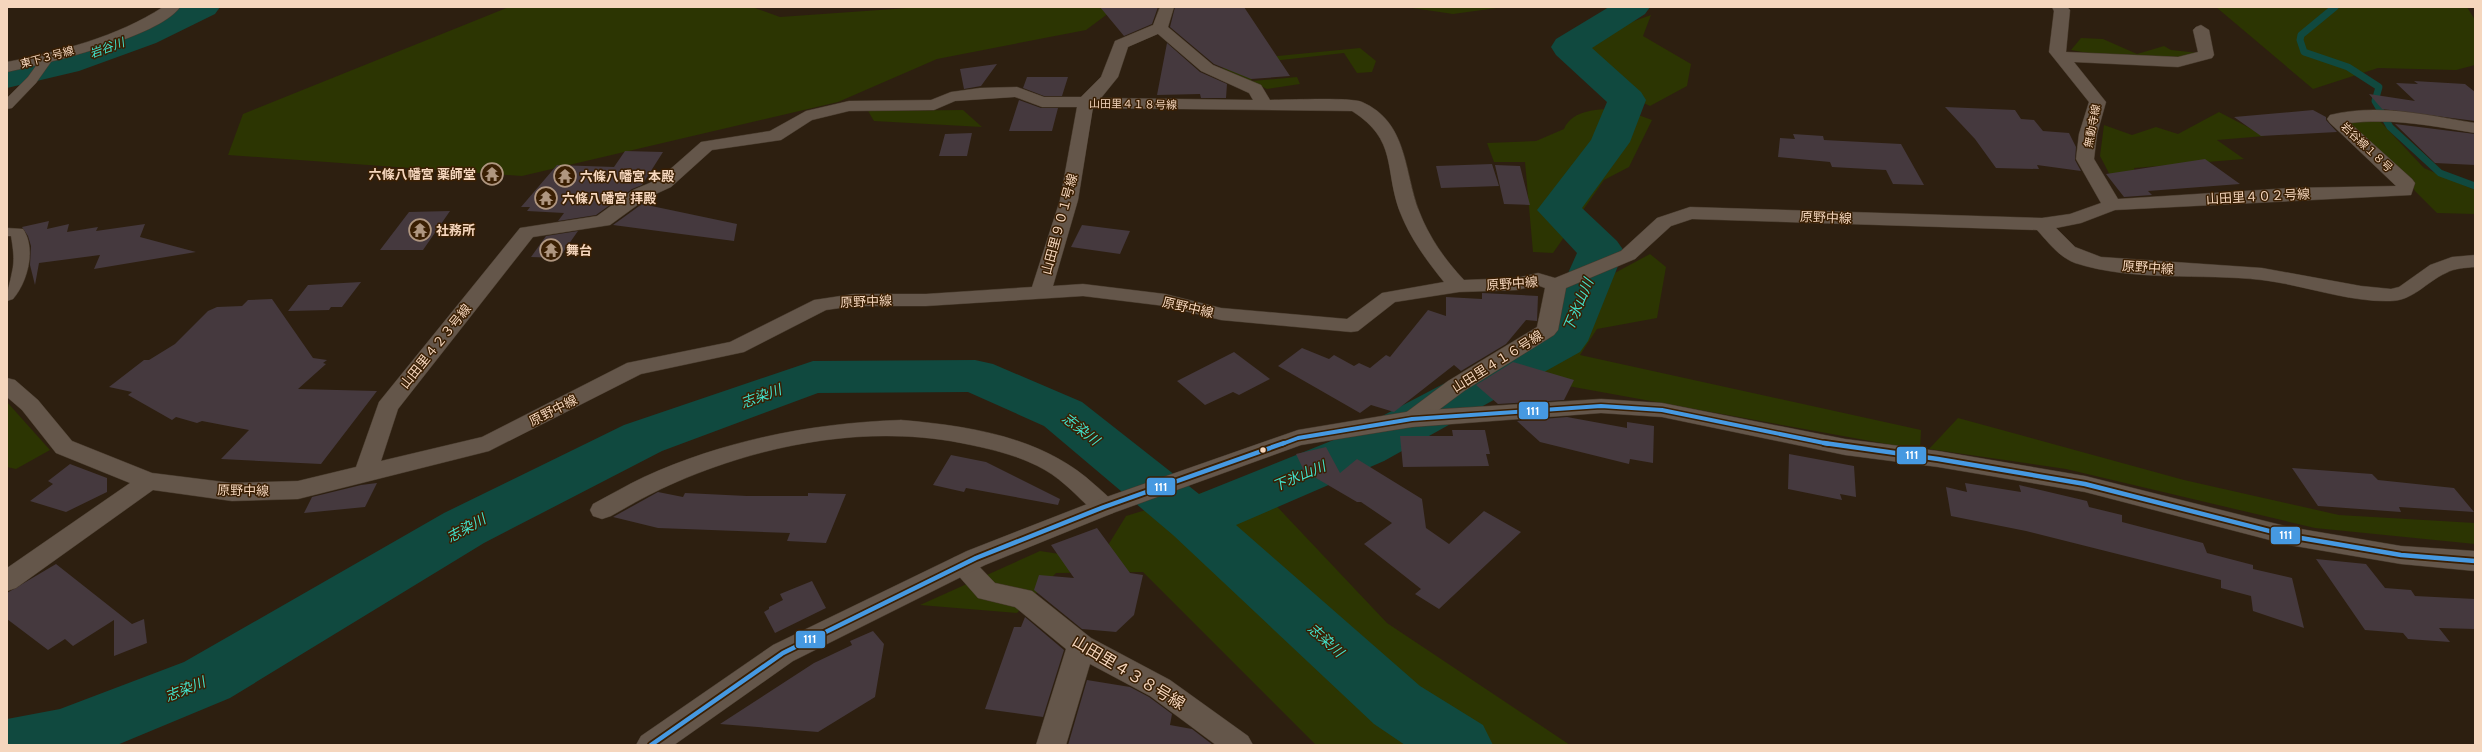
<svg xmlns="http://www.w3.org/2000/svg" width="2482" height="752" viewBox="0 0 2482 752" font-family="Overpass,'Noto Sans JP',sans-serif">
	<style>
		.green { fill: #2c3502 }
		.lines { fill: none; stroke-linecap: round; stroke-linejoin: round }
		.stream { stroke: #10493f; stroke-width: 7 }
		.river { fill: #10493f; fill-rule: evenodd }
		.building { fill: #45393e }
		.service-casing { stroke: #46392b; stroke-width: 1 }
		.minor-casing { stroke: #46392b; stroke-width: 1 }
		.tertiary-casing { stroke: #46392b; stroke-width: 1 }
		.service { fill: #64564a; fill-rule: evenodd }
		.minor { fill: #64564a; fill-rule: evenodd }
		.tertiary { fill: #64564a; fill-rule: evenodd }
		.bus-1-far1-casing { stroke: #3a1f03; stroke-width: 7 }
		.bus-1-casing { stroke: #3a1f03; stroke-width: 8 }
		.bus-1-far1 { stroke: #4699e1; stroke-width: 4 }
		.bus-1 { stroke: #4699e1; stroke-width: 4.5 }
		.bus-dot { fill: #f5d6bd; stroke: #3a1f03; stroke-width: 1.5 }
		.labels { text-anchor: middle; stroke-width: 3; stroke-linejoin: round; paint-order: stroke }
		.far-street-label { font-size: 11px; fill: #f5d6bd; stroke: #3a1f03 }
		.far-water-label { font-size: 12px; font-style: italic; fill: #41e3cd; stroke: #3a1f03 }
		.poi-label { font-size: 13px; font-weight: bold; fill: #f5d6bd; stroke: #3a1f03; text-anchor: start }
		.street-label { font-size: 13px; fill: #f5d6bd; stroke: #3a1f03 }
		.water-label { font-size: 14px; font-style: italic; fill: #41e3cd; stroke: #3a1f03 }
		.near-street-label { font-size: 16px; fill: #f5d6bd; stroke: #3a1f03 }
		.line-badge { stroke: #3a1f03; stroke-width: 1.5 }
		.badge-label { font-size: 11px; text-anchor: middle; font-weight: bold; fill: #fff }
	</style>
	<rect width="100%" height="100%" fill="#2d1f10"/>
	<path class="green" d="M509,7H752L780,17L922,7H1117L1086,30L937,59L838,102L522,176L228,155L243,114Z
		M1406,7H1504L1453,14Z
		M2216,7H2467L2475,20V65L2456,70L2378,68L2313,89Z
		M1651,15L1643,36L1691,64L1687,86L1650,106L1595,80L1559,48Z
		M2081,38L2103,39L2137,54L2164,46L2171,50L2199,53C2157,65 2113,57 2071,50Z
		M1360,48L1376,61L1372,72L1357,73L1344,53L1245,64L1252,81L1297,77L1300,84L1267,89L1222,68L1258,58Z
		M1619,108L1652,120L1629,167L1604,180L1553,253L1533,252L1525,162H1494L1487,143L1536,141L1564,129C1573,108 1600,110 1619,108Z
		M963,110L982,127L874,121L868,111Z
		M2219,112L2265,136L2217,140L2244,159L2134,168L2138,182L2113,181L2100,156L2104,125L2132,135L2156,127L2178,134Z
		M2377,118L2424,168L2475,190V214L2437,213L2415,191L2406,174L2347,122Z
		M1650,254L1666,267L1657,318L1597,329L1580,355L1921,430L1920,450L1519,377L1565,316L1598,282Z
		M7,402L50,450L16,469L7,467Z
		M1958,418L2184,480L2339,515L2475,523V544L2315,528L2066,469L1929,449Z
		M1250,478L1387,623L1570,745H1316L1143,572L1056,573L1017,613L920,605L1040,551L1099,560L1126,516Z"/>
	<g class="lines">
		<path class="stream" d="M2335,7L2301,35L2300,40L2304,52L2348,67L2379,87L2375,101L2390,127L2440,173L2475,186"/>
		<path class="river" d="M175,7H220L215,14L156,43L79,71L7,88V66C65,52 120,32 175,7Z
			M1609,7H1650L1645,14L1592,48L1641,92L1646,100L1630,142L1582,208L1617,241L1624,251L1588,341L1580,352L1384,461L1236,525L1420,686L1483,725L1493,745H1405L1374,724L1173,535L1044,426L968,392L818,393L662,451L484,543L230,698L117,745H7V719L60,709L184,662L444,513L624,425L813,361L975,360L993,364L1082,402L1199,494L1346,435L1542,332L1577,253L1537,210L1591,140L1607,102L1556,55L1551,47L1556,39Z"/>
	</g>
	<path class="building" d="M1100,7H1158L1152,24L1124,36Z
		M1175,7H1244L1290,76L1251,79L1214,64L1170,27Z
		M1167,43L1200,72L1227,84L1226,98H1201L1200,94L1157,95Z
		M997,64L981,86L964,89L960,69Z
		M1027,77H1068L1062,96H1044L1023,88Z
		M2414,81L2465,84L2475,92V121L2382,109L2369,94L2415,101L2396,83L2418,84Z
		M1019,100L1041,108H1058L1052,131H1009Z
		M1945,107L2015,110L2021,119L2034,120L2043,131L2069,133L2076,147L2075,160L2081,171L2037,165L2039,169L1996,168L1975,139Z
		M2313,110L2326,117V120L2337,132L2261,136L2234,117Z
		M2395,124L2475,134V165L2435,163Z
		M972,133L967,156H939L945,134Z
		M1793,134L1823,136L1824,140L1901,144L1924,185L1893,184L1886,170L1832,167L1830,162L1778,157L1780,138L1795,139Z
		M625,151L663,152L642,185L632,189L596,215L558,221L564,213L527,211L530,207H521L557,165L614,167Z
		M2205,159L2240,184L2148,191L2152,195L2124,197L2106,174Z
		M1492,164L1499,186L1441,188L1436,166Z
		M1495,165L1520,166L1530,205L1504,204Z
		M642,204L737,224L734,241L613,225Z
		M450,211L423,250H380L409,212Z
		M49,221L47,229L69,224L67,232L98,227L96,231L145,224L140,237L196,252L94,269L100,255L39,263L35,285L30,265L31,246L28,236L22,227Z
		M1082,225L1130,231L1120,254L1071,247Z
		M578,231L559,258L531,257L546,236Z
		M361,282L342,307H331L329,310L288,311L308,285Z
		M1482,293L1538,296L1537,321L1526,320L1506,344L1461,371L1454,365L1394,412L1371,405L1360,413L1278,366L1302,348L1329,359L1334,355L1354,366L1359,363L1370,368L1386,355L1390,357L1428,310L1446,316V297L1482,299Z
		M272,299L313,358L327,360L323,363L326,364L298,389L377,391L321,464L221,459L249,430L202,421L197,423L176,417L172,420L128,395L132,392L109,387L144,360H149L175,344L208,311L217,307L242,306L248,300Z
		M1234,352L1270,379L1239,395L1233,392L1205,405L1177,381Z
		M1513,362L1574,380L1564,400L1498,404L1476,385Z
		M1567,417L1627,428V422L1654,426L1653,463L1630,459L1629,464L1540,442L1517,421Z
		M1452,430H1485L1490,454H1486L1489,466L1403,467L1400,436H1453Z
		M1326,447L1340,473L1357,459L1422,499L1426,528L1449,544L1484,511L1521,532L1439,609L1415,594L1421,589L1364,544L1392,523L1361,502H1357L1304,471L1296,454Z
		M1789,454L1854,466L1856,497L1840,494L1842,500L1788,489Z
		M951,455L986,462L1060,499L1058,505L966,488L964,492L933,485Z
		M70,464L107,478V492L66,512L30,501L53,484L48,481Z
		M2292,468L2372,474L2378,480L2454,488L2474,512L2399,507L2401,512L2318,506Z
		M377,483L365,507L304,513L312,497L361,485Z
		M1965,483L2021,492L2019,485L2087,501L2089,507L2122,515V522L2203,543L2207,553L2253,565V569L2292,578L2304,628L2253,611L2251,596L2221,588V580L2026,531L1951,516L1946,487L1967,492Z
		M658,492L683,497L685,493L747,496H808V493L846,494L826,543L787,541L790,533L658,528L613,517Z
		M1097,528L1130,573L1143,575L1134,615L1116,632L1082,629L1034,590L1039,575L1074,578L1051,545Z
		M2316,559L2366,564L2385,588L2411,590L2415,596L2475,599V629L2439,628L2450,642L2408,639L2403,633L2365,630Z
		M56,564L132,624L144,619L147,643L114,656V620L73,646L65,639L48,650L7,619V593Z
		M812,581L826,608L775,633L764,612L769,609V607L783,600L780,594Z
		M1025,617L1064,650L1043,717L985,709L1014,627H1021Z
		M873,631L884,644L875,697L818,732L720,724L814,663L852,645L850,641Z
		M1087,680L1130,687L1149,697L1172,714L1170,725L1192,729L1213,745H1068Z"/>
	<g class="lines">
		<g class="service-casing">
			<path id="service" d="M47,55L53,59L36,83L12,108L7,109V98L28,77L43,56Z
				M7,228L23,229C37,249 27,283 13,299L7,301C7,290 10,283 12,272C15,260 13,248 11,236H7Z"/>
		</g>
		<g class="minor-casing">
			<path id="minor" d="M163,7H180C160,37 44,64 7,72V62C61,51 117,37 163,7Z
				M1160,7H1174L1168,27L1213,65L1261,85L1270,100C1288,100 1349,97 1362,102C1408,122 1404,172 1419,211C1429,237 1445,260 1464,280L1517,278L1538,273L1555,278L1621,251L1657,218L1690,207L2042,218L2070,214L2101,203L2076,159L2079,134L2089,102L2049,52L2054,11L2052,7H2067L2070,10L2066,52L2178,57L2198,52L2193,30L2196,27L2201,25L2209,30L2214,55L2212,58L2178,67L2074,62L2106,102L2097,134L2094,159L2118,199L2291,188L2396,186L2330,123L2327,119L2330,115C2378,103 2427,115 2475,123V133C2433,126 2393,118 2350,123L2412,179L2415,183L2411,195L2115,210L2081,223L2056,228L2075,247L2101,257L2262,268L2361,286L2391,289L2399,287L2430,265L2452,257L2475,255V267C2465,268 2455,268 2446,273C2426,282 2413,301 2390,301C2347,302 2304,285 2262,280C2201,273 2134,282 2075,263C2059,257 2048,242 2037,230L1692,219L1671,226L1635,259L1566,288L1558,330L1554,335L1464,391L1420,424L1412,427L1404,424L1401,419L1404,414L1448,381L1537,327L1545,288L1537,285L1517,290L1459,292L1395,302L1358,331L1351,332L1221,320L1165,306L1083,296L926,306H854L826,310L744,352L641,374L489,451L298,499L232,501L153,490L16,588L7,591V568L130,483L56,453L22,410L7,397V378L15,380L38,400L72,441L152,473L232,483L298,481L356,467L379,402L520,228L597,216L633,190L659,179L701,142L770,131L806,111L849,101L931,100L951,92L980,88L1017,87L1044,97H1081L1101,77L1115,41L1153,25ZM1158,34L1201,71L1249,93L1253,100L1101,98L1118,77L1128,47ZM1015,97L1042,107H1077L1060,200L1032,287L926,294H854L814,300L730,342L627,363L482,437L381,461L398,409L533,237L610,225L647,198L671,187L712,150L781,140L812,120L849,111L934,110L955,101ZM1093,108L1352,111C1398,140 1384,169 1400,212C1410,238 1427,261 1444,282L1382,293L1347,319L1221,308L1165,294L1083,284L1053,286L1078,200Z
				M901,420C970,426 1043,437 1095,485C1103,492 1111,498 1116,507L1113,513L1104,516L1095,513C1079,498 1064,481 1045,470C1023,457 995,450 971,445C869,422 755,445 661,489C644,497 627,507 611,516L602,519L593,516L590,510L593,504C610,495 627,485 644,477C725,440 813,423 901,420Z
				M962,555L971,558L995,583L1032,591L1091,638L1170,680L1248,736L1253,745H1216L1150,696L1090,664L1066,745H1036L1066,649L1015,607L978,598L949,565L953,558Z"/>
		</g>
		<g class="tertiary-casing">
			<path id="tertiary" d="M1601,399L1662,403L1845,439L1938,451L2085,476L2289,527L2401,546L2475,551V571L2401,564L2289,545L2085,492L1938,467L1845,455L1662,417L1601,413L1412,427L1301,445L1113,513L985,565L793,661L674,745H636L641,736L773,645L967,551L1095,501L1298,430L1412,411Z"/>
		</g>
		<use href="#service" class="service"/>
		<use href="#minor" class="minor"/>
		<use href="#tertiary" class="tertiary"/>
		<g class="bus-1-far1-casing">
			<path id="bus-1-far1" d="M1282,444L1298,438L1412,419L1601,406L1662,410L1829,444"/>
		</g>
		<g class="bus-1-casing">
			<path id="bus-1" d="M1824,443L1938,459L2085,484L2289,536L2401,555L2475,561
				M651,745L783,653L976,558L1104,507L1284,443"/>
		</g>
		<use href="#bus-1-far1" class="bus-1-far1"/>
		<use href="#bus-1" class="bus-1"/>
	</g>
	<defs>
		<g id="temple-ring" transform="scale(1.15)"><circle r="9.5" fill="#3a1f03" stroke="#af9680" stroke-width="1.5"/><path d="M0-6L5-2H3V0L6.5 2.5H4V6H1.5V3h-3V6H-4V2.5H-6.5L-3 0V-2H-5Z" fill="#af9680"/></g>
	</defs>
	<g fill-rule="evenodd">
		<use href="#temple-ring" x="492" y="174"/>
		<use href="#temple-ring" x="565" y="176"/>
		<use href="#temple-ring" x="546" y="198"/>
		<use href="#temple-ring" x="420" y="230"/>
		<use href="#temple-ring" x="551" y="250"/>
	</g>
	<circle class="bus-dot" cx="1263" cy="450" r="3.5"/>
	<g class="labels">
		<g class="far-street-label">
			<text transform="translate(47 57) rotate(-15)" y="4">東下３号線</text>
			<text transform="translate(1133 104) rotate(1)" y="4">山田里４１８号線</text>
			<text transform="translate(2092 126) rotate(-79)" y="4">無動寺線</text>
			<text transform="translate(2367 147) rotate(43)" y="4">岩谷線１８号</text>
		</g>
		<g class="far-water-label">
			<text transform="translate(107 48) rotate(-20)" y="4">岩谷川</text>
		</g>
		<g class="poi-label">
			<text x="476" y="179" text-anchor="end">六條八幡宮 薬師堂</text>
			<text x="580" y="181">六條八幡宮 本殿</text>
			<text x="562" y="203">六條八幡宮 拝殿</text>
			<text x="436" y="235">社務所</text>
			<text x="566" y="255">舞台</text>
		</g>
		<g class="street-label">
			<text transform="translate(2258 196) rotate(-3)" y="5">山田里４０２号線</text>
			<text transform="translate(1826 217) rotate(2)" y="5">原野中線</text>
			<text transform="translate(1059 224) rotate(-75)" y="5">山田里９０１号線</text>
			<text transform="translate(2148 267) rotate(4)" y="5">原野中線</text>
			<text transform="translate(1512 283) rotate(-4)" y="5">原野中線</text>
			<text transform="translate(866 301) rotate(-2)" y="5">原野中線</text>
			<text transform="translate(1188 307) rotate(13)" y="5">原野中線</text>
			<text transform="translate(435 346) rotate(-51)" y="5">山田里４２３号線</text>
			<text transform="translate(1497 361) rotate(-32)" y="5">山田里４１６号線</text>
			<text transform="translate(553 410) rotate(-27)" y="5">原野中線</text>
			<text transform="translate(243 490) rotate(1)" y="5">原野中線</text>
		</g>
		<g class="water-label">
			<text transform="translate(1578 305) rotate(-67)" y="5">下氷山川</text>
			<text transform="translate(761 396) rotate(-20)" y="5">志染川</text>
			<text transform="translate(1081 429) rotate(38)" y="5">志染川</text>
			<text transform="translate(1299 476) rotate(-23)" y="5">下氷山川</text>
			<text transform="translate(466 528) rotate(-29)" y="5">志染川</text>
			<text transform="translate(1326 640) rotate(42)" y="5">志染川</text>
			<text transform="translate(185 689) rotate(-22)" y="5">志染川</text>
		</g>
		<g class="near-street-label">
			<text transform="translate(1129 672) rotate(31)" y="6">山田里４３８号線</text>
		</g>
	</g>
	<g class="line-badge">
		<rect x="1518" y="401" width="31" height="19" rx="4" fill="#4699e1"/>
		<rect x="1896" y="446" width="31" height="19" rx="4" fill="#4699e1"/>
		<rect x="1146" y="477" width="30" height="19" rx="4" fill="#4699e1"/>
		<rect x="2270" y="526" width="31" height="19" rx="4" fill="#4699e1"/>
		<rect x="795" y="630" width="31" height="19" rx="4" fill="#4699e1"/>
	</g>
	<g class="badge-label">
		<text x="1533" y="415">111</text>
		<text x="1912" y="459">111</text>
		<text x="1161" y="491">111</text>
		<text x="2286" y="539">111</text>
		<text x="810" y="643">111</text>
	</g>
	<rect width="2482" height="752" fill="none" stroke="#f5d6bd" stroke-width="16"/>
</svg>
